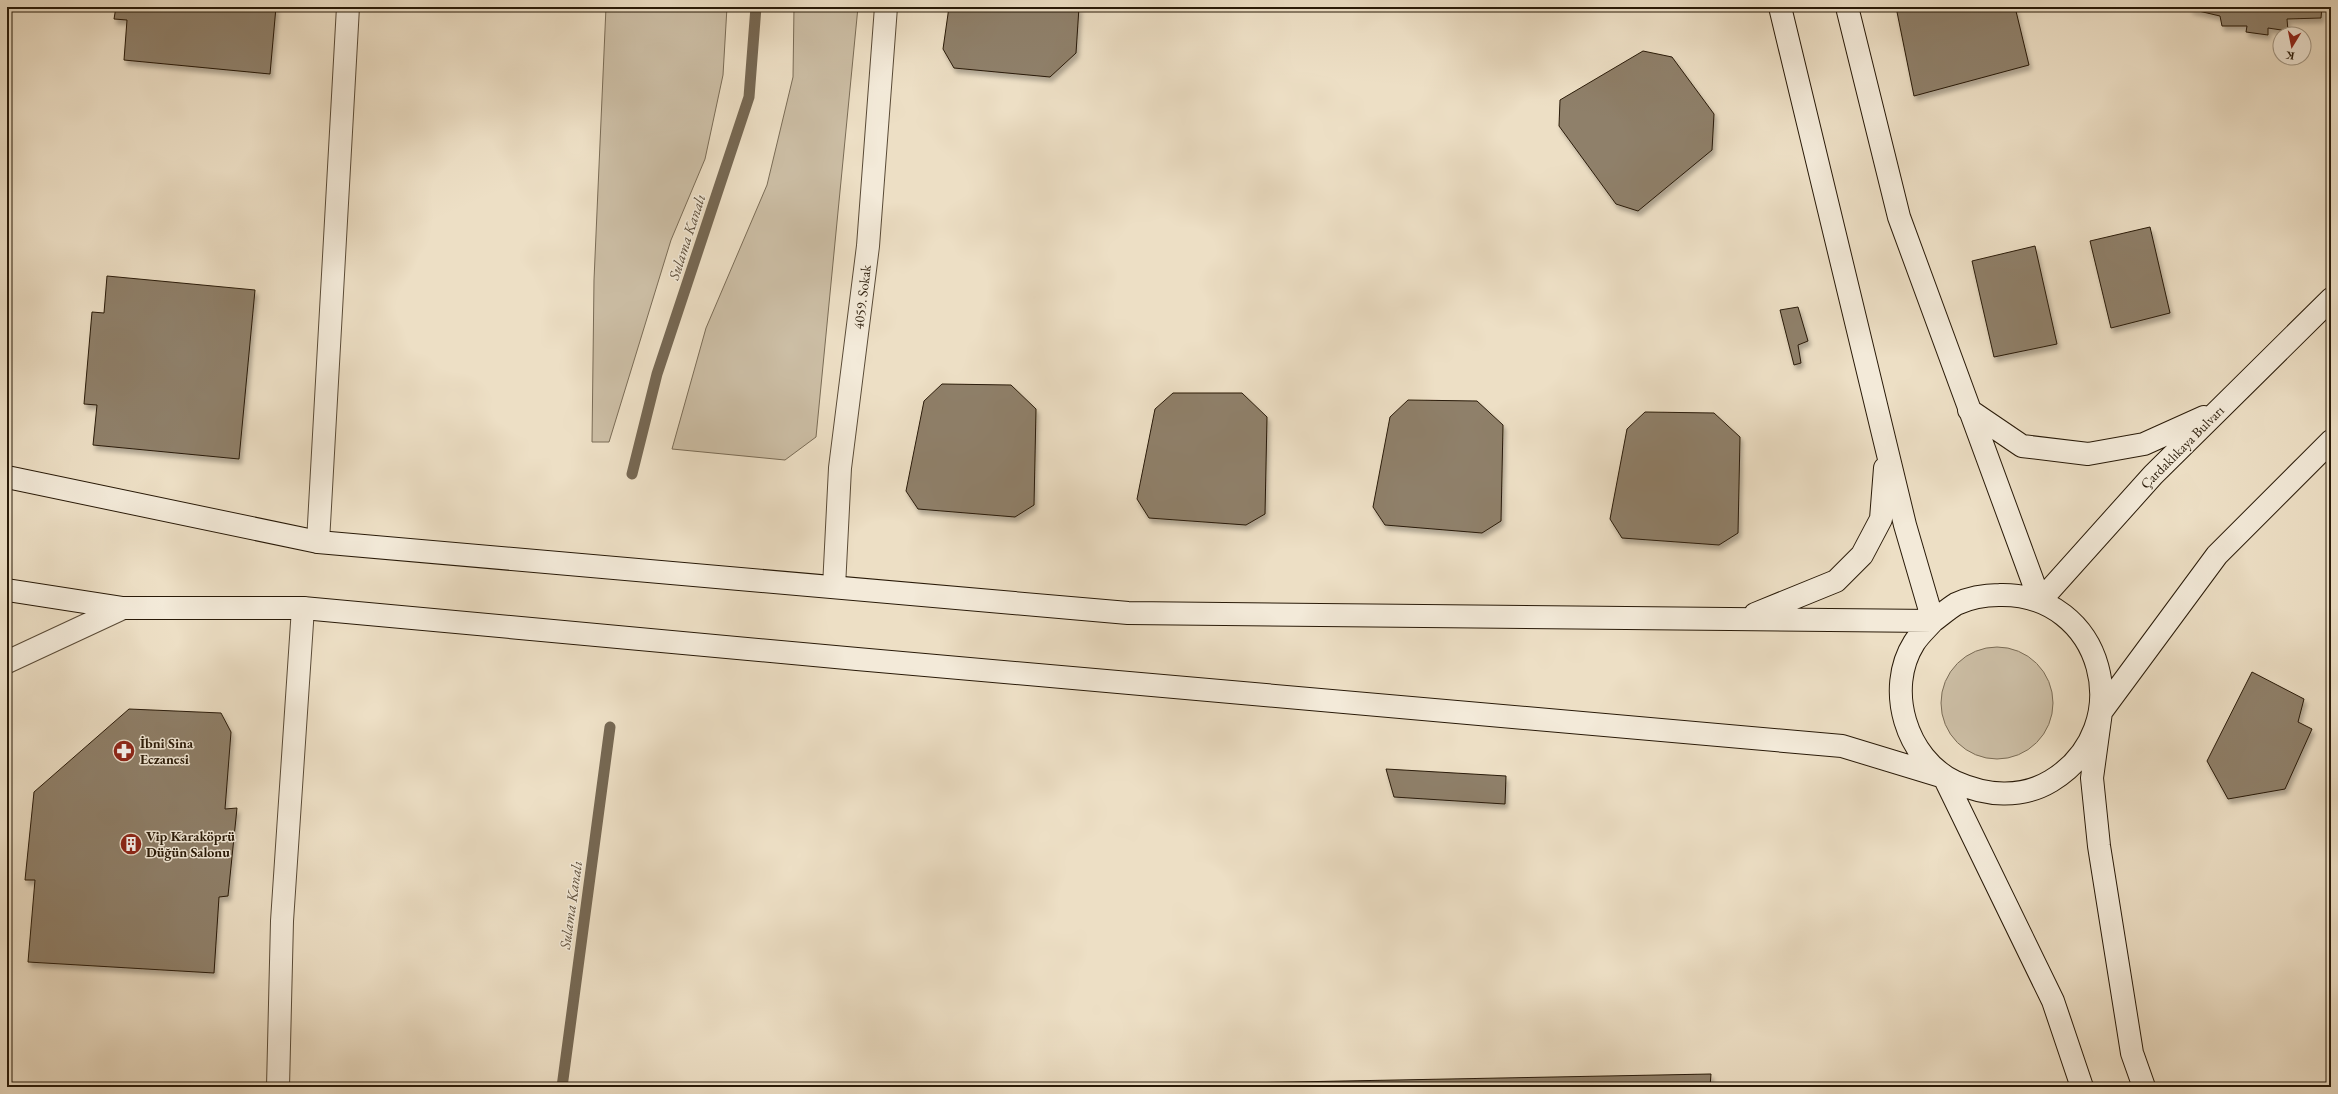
<svg xmlns="http://www.w3.org/2000/svg" width="2338" height="1094" viewBox="0 0 2338 1094" font-family="'EB Garamond',serif">
	<style>
		.green { fill: #ccbea5; stroke: #7a6c56 }
		.lines { fill: none; stroke-linecap: round; stroke-linejoin: round }
		.stream { stroke: #766853; stroke-width: 11 }
		.building { fill: #8f806a; stroke: #291a08; filter: url(#shadow) }
		.minor-casing { stroke: #5a4b37; stroke-width: 24 }
		.secondary-casing { stroke: #291a08; stroke-width: 24 }
		.minor { stroke: #f3ead9; stroke-width: 22 }
		.secondary { stroke: #f3ead9; stroke-width: 22 }
		.labels { text-anchor: middle; stroke-width: 3; stroke-linejoin: round; paint-order: stroke }
		.street-label { font-size: 14px; fill: #291a08; stroke: #f3ead9 }
		.poi-label { font-size: 14px; font-weight: bold; fill: #291a08; stroke: #f3ead9; text-anchor: start }
		.water-label { font-size: 15px; font-style: italic; fill: #5d4e3a; stroke: #f3ead9 }
	</style>
	<defs>
		<filter id="shadow"><feDropShadow dx="2.5" dy="4.5" stdDeviation="2" flood-color="#0004"/></filter>
	</defs>
	<rect width="100%" height="100%" fill="#eddfc5"/>
	<filter id="stains"><feTurbulence type="fractalNoise" baseFrequency=".005" numOctaves="4"/><feColorMatrix values="0 0 0 0 .2 0 0 0 0 .09 0 0 0 0 .02 0 0 0 .5 -.17"/></filter>
	<radialGradient id="worn" r=".72"><stop offset=".6" stop-color="#630" stop-opacity="0"/><stop offset="1" stop-color="#630" stop-opacity=".3"/></radialGradient>
	<path class="green" d="M606,7H727L723,75L705,159L671,240L609,442H592L594,280Z
		M794,7H858L816,437L785,460L672,449L706,328L767,185L793,77Z
		M1941 703a56 56 0 1 1 112 0a56 56 0 1 1-112 0Z"/>
	<g class="lines">
		<path class="stream" d="M632,474L657,374L749,97L756,7
			M562,1087L610,727"/>
	</g>
	<path class="building" d="M116,7H276L270,74L124,60L127,20L114,19Z
		M949,7H1079L1076,53L1050,77L954,68L943,49Z
		M1896,7H2015L2029,65L1914,96Z
		M2190,7H2322L2321,18L2287,19L2288,31L2268,28V35L2246,32L2247,26H2222L2220,16L2190,9Z
		M1643,51L1672,57L1714,114L1712,150L1638,211L1616,204L1559,126L1560,100Z
		M2150,227L2170,313L2111,328L2090,241Z
		M2035,246L2057,344L1994,357L1972,261Z
		M107,276L255,290L239,459L93,445L97,405L84,404L92,312L104,313Z
		M1798,307L1808,341L1798,345L1801,363L1794,365L1780,310Z
		M942,384L1011,385L1036,409L1034,505L1015,517L918,509L906,491L924,401Z
		M1173,393H1242L1267,417L1265,514L1246,525L1149,518L1137,499L1155,409Z
		M1408,400L1477,401L1503,425L1501,521L1482,533L1385,525L1373,507L1390,417Z
		M1645,412L1714,413L1740,437L1738,533L1719,545L1622,538L1610,519L1627,429Z
		M2252,672L2304,699L2298,722L2312,729L2285,789L2228,799L2207,761Z
		M129,709L221,713L231,732L225,809L237,808L228,896L219,897L214,973L28,962L35,880H25L34,792Z
		M1386,769L1506,776L1505,804L1394,797Z
		M1711,1074L1710,1087H1240V1083Z"/>
	<g class="lines">
		<g class="minor-casing">
			<path id="minor" d="M318,542L348,7
				M834,587L840,468L868,246L886,7
				M7,662L123,608
				M278,1087L282,921L303,608"/>
		</g>
		<g class="secondary-casing">
			<path id="secondary" d="M1780,7L1905,525L1933,621
				M1847,7L1899,217L2040,601L2153,475L2331,299
				M1969,410L2022,446L2088,454L2144,444L2204,417
				M7,477L318,542L1128,613L1933,621C1940,616 1948,609 1956,604C1969,598 1984,595 1999,595C2103,592 2140,727 2051,781C2021,799 1986,796 1955,782C1906,759 1885,689 1914,643C1919,635 1927,628 1933,621
				M7,590L123,608H303L857,659L1842,746L1944,777L2053,1001L2082,1087
				M1755,614L1836,581L1862,555L1881,519L1885,468
				M2144,1087L2132,1053L2099,846L2092,778L2101,712L2217,555L2331,441"/>
		</g>
		<use href="#minor" class="minor"/>
		<use href="#secondary" class="secondary"/>
	</g>
	<defs>
		<g id="pharmacy-disc" transform="scale(1.15)"><circle r="9.5" fill="#8f2418" stroke="#f3ead9"/><path d="M-2-6h4v4h4v4h-4v4h-4v-4h-4v-4h4Z" fill="#fff"/></g>
		<g id="building-disc" transform="scale(1.15)"><circle r="9.5" fill="#8f2418" stroke="#f3ead9"/><path d="M-4-6H4V6H1V3H-1V6H-4ZM-2.5-4.3h1.7v1.8h-1.7ZM.8-4.3h1.7v1.8H.8ZM-2.5-1h1.7V.8h-1.7ZM.8-1h1.7V.8H.8Z" fill="#fff"/></g>
	</defs>
	<g fill-rule="evenodd">
		<use href="#pharmacy-disc" x="124" y="751"/>
		<use href="#building-disc" x="131" y="844"/>
	</g>
	<g class="labels">
		<g class="street-label">
			<text transform="translate(862 297) rotate(-83)" y="5">4059. Sokak</text>
			<text transform="translate(2182 447) rotate(-45)" y="5">Çardaklıkaya Bulvarı</text>
		</g>
		<g class="poi-label">
			<text x="140" y="748">İbni Sina<tspan x="140" dy="16">Eczanesi</tspan></text>
			<text x="146" y="841">Vip Karaköprü<tspan x="146" dy="16">Düğün Salonu</tspan></text>
		</g>
		<g class="water-label">
			<text transform="translate(687 237) rotate(-72)" y="5">Sulama Kanalı</text>
			<text transform="translate(571 905) rotate(-82)" y="5">Sulama Kanalı</text>
		</g>
	</g>
	<rect width="2338" height="1094" fill="none" stroke="#eddfc5" stroke-width="24"/>
	<rect x="8" y="8" width="2322" height="1078" fill="none" stroke="#291a08" stroke-width="2"/>
	<rect x="12" y="12" width="2314" height="1070" fill="none" stroke="#291a08"/>
	<g transform="translate(2292 46) rotate(190)"><circle r="19" fill="#f3ead9" stroke="#a29785"/>
	<path d="M0-3L7 15L0 10L-7 15Z" fill="#8f2418"/>
	<text y="-6" font-size="11" font-weight="bold" text-anchor="middle" fill="#291a08">K</text>
	</g>
	<rect width="100%" height="100%" filter="url(#stains)"/>
	<rect width="100%" height="100%" fill="url(#worn)"/>
</svg>
